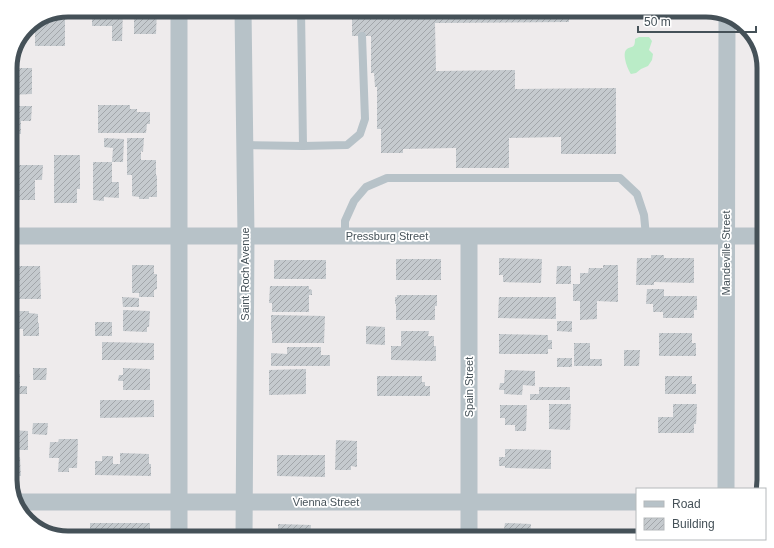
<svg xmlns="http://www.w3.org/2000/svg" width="774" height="548" viewBox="0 0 774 548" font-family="Arial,sans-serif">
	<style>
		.green { fill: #baecc7 }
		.building { fill: url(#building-hatch) }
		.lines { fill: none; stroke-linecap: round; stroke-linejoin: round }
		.lane { stroke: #b7c2c8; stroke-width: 8 }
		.street { stroke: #b7c2c8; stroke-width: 17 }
		.labels { text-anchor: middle; stroke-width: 3.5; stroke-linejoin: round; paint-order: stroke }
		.street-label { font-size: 11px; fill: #455158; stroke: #fff }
		.rim { fill: none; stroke: #455158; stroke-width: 5 }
	</style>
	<defs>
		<pattern id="building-hatch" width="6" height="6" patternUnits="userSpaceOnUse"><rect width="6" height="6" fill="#c5cace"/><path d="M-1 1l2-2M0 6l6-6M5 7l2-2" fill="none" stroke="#a2a6aa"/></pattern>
	</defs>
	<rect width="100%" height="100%" fill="#eeebec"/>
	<path class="green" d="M639,37H649L652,41L649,50L653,54L652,60L648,66L641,69L636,73L631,74C628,70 622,55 626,50C631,45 635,50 635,39Z"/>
	<path class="building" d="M92,10H123L122,41H112V26H92Z
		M134,10H157L156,34H134Z
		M352,10H569V22L435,23L436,71L515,70V89L616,88V154H561V137L509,138V168H456V148L403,149V153H381V129H377V87H375L374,73H371V36H352Z
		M65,11V46H35V23Z
		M10,68H32V94L10,95Z
		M98,105H130V109H137V112H150V124H147L146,133H98Z
		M10,106H32L31,121H21V134H10Z
		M104,138L124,139L123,162H112L113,148L104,147Z
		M127,138H144L143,152L141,151V160H156V175L157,176V197H149V199H139V197L132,196V175H127Z
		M755,141H764V168H761V161H755Z
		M54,155H80V189H77V203H54Z
		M93,162H112V182H119V198L104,197V201L93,200Z
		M19,165H43L42,180H35V200H11L12,175H19Z
		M651,255H664V258H694V283L654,282V285H636L637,258H651Z
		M499,258L542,259L541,283L503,282V275H499Z
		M756,258H764V298H756Z
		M396,259H441V280H396Z
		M274,260H326V279H274Z
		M132,265H154V274H157V289L154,290V297H139V293H132Z
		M603,265H618V302L597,301V319L580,320V301H573V284H580V273H588L589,268H603Z
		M17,266H40L41,299H17Z
		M557,266H571V284H556Z
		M270,286H309V289L312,290V295H309V312H272V303H269Z
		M647,289H664V296H697V310H694V318H663V312H653V304H646Z
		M397,295H437V306H435V320H396V304H395V297H397Z
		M122,297L139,298V307H123Z
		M499,297H556V319L498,318Z
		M123,310L150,311L149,327H147V332L123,331Z
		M10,311H29V313L38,314V323H39V336H23V329H10Z
		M271,315L325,316L324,343H272V331H271Z
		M557,321H572V332L557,331Z
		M95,322H112V336H95Z
		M366,326L385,327V345L366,344Z
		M401,331H429L428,336H434V346H436V361L391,360V346H401Z
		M659,333H692V343H696V356H659Z
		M499,334L548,335V340H552V349H548V354H499Z
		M102,342L154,343V360H102Z
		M574,343H590V359H602V366H574Z
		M287,347H321V355H330V366H271V353L287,354Z
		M624,350H640L639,366H624Z
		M557,358H572V367H557Z
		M33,368H47L46,380H33Z
		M123,368L150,369V390H123V381H118L119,375H123Z
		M306,369V394L269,395V370Z
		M505,370L535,371V386L523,385L522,395L504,394V390H499L500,383H504Z
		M10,374H20V386H27V394H10Z
		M377,376H422V382H425V386H430V396H377Z
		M665,376H692V384H696V394H665Z
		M758,376H764V396H758Z
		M539,387H570V400H530V394H539Z
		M100,400H154V417L100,418Z
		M10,401H12V421H10Z
		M549,404H571L570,430L549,429Z
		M673,404H697L696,424H694V433H658V417H673Z
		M500,405H527L526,431H515V425H505V418H500Z
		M759,412L764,413V430H760Z
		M33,423H48L47,435L32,434Z
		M10,430L28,431V450H10Z
		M59,439H78L77,468H69V472H58L59,458H49L50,442H58Z
		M336,440L357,441V467L351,466V470H335Z
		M505,449L551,450V469L505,468V466H499V457H505Z
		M120,453L149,454V464H151V476L95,475V461H102V456H113V464H120Z
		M277,455H325V477L277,476Z
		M20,457L21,476H10V458Z
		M90,523H150V535H149V538H120V535H114V538H90Z
		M505,523L531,524L530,535H536V538H499V529H504Z
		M278,524L311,525L310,538H274V531H278Z
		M548,531H564L563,538H548Z
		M576,532H585V538H576Z
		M608,532H617V538H607Z"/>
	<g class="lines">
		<path class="lane" d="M301,10L303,146
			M244,145L303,146L347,145L360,134L365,119L362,36
			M345,236V221L354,201L366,187L387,178H620L637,194L644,215L646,236"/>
		<path class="street" d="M179,10V538
			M243,10L246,236L244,538
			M10,236H764
			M469,236V538
			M726,489L727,17
			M15,502H637"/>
	</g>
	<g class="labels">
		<g class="street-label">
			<text x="387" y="240">Pressburg Street</text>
			<text transform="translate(726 253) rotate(-90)" y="4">Mandeville Street</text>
			<text transform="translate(245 274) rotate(-90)" y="4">Saint Roch Avenue</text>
			<text transform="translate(469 387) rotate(-90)" y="4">Spain Street</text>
			<text x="326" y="506">Vienna Street</text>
		</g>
	</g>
	<path d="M0 0H774V548H0ZM68 17H706A51 51 0 0 1 757 68V480A51 51 0 0 1 706 531H68A51 51 0 0 1 17 480V68A51 51 0 0 1 68 17Z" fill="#fff" fill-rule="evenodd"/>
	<path class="rim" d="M68 17H706A51 51 0 0 1 757 68V480A51 51 0 0 1 706 531H68A51 51 0 0 1 17 480V68A51 51 0 0 1 68 17Z"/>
	<rect x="636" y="488" width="130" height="52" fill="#ffffff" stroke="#b5b9bc"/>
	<rect x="644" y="501" width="20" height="6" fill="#b7c2c8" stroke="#b5b9bc"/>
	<text x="672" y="508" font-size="12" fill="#455158">Road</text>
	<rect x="644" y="518" width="20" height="12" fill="url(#building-hatch)" stroke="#b5b9bc"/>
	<text x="672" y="528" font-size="12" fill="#455158">Building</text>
	<path d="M638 26v6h118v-6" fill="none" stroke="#455158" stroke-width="2"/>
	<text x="644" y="26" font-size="12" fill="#455158" stroke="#ffffff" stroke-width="3" paint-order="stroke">50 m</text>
</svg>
